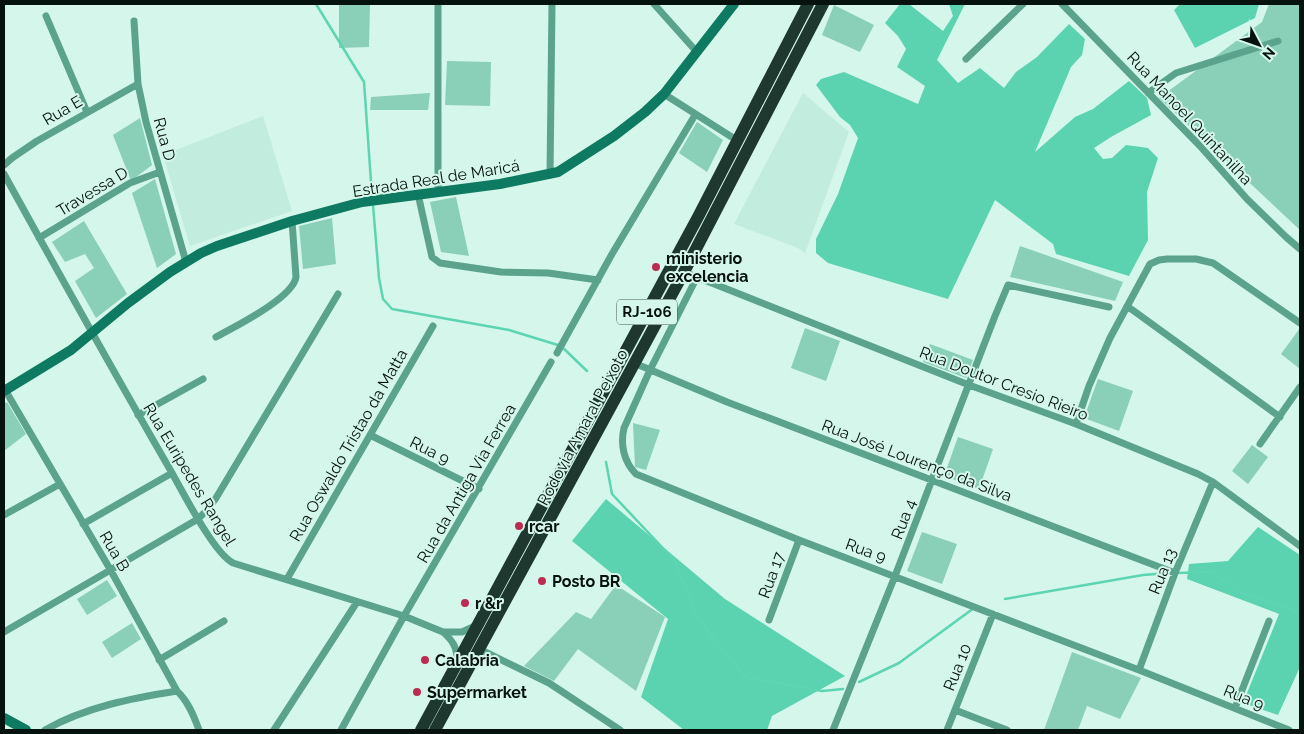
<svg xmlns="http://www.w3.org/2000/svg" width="1304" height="734" viewBox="0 0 1304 734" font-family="Raleway,sans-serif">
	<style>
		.built { fill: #c2ecdd }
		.green { fill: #8acfb8 }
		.forest { fill: #5bd3b1 }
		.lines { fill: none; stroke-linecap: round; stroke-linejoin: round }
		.stream { stroke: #5dd4b2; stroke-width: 2.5 }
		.street { stroke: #5ba38d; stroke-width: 7 }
		.secondary { stroke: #0e7a61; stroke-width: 10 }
		.highway { stroke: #1e3830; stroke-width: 12 }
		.poi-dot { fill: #bc2c52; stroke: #d5f6ea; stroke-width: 2 }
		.labels { text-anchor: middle; stroke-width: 4; stroke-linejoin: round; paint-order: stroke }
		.shield { fill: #d5f6ea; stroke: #445650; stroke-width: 1 }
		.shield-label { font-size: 15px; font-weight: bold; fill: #06120e }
		.street-label { font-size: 16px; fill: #06120e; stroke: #d5f6ea }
		.poi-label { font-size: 16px; font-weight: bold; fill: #06120e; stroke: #d5f6ea; text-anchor: start }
	</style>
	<rect width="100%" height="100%" fill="#d5f6ea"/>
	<path class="built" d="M803,93L849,132L805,253L798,248L734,224Z
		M263,116L292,211L190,246L163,155Z"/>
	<path class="green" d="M339,4H370L369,47L339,48Z
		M1269,4H1300V230L1159,98L1262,22Z
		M834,5L874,25L860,52L822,35Z
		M447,61L491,62L490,106L445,105Z
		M430,93L428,110H370L371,97Z
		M140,118L152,165L131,181L113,135Z
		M697,122L723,140L707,172L679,153Z
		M155,179L176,254L157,268L132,193Z
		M456,197L469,256L441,252L430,202Z
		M332,218L336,264L303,269L299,226Z
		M84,221L127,294L96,318L75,281L94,268L85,254L65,262L52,242Z
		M1020,246L1123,282L1115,301L1010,277Z
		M805,328L840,341L826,381L791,368Z
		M1300,328V369L1281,354Z
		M930,344L973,360L966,378L923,362Z
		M1098,379L1133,391L1119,431L1084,418Z
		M7,402L26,434L4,451V404Z
		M633,423L660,430L646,470L635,467Z
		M958,437L993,449L979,489L944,476Z
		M1252,445L1268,457L1248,484L1232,471Z
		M922,532L957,544L942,584L907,571Z
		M107,580L117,596L87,615L77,599Z
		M616,585L665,617L636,691L578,649L554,681L524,666L576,612L591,619Z
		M132,623L141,639L112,658L102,642Z
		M1072,652L1141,678L1120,719L1087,706L1078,730H1044Z"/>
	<path class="forest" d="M900,4H909L943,31L953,16L949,4H965L937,60L958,83L980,68L1004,88L1016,72L1037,57L1069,24L1085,39L1082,55L1071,67L1035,152L1075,117L1093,109L1129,81L1147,98L1151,115L1111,137L1094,148L1103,159L1112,158L1126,145L1148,148L1158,158L1147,192L1148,240L1129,276L1056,254L1053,244L995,200L948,299L828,263L816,253V239L838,194L858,138L850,125L840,117L816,85L821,79L844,72L918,104L925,86L897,67L906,49L898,36L885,23Z
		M1180,4H1259L1255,18L1195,48L1174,10Z
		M606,499L725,599L845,676L772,716L767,730H684L641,697L668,619L572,541Z
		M1258,527L1300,555V667L1278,715L1243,703L1279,614L1187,579L1189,564L1228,561Z"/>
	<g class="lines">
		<path class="stream" d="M316,4L364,82L371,182
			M373,205L379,278L383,299L392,309L509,330L561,346L587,371
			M606,462L612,494L675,561L696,616L745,677L822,691L843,689
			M1177,573L1211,572L1240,592L1300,613
			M1005,599L1143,575L1169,573
			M859,682L899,663L974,608"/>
		<path class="street" d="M438,4V192
			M654,4L696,51
			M1062,4L1200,146L1247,199L1286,237L1300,249
			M46,16L87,112
			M134,21L138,84L146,122L186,262
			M966,59L1023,4
			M1148,93L1176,73L1278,41
			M664,94L738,141
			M4,165L12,158L37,141L138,84
			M4,174C58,272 112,369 168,466C181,488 213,553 233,563L404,616L443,632H462L475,626
			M550,175L552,4
			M418,194L432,257L440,263L501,272L548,273L598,280
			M39,238L130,183L160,172
			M684,272L969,385L1076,424L1198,474L1213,482L1300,546
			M697,277L650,370L624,428C620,445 624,462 636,474L799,540L1139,670L1289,730
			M1127,306L1280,417
			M216,337C234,327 293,298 296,277L292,221
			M557,353L612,254L695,115
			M634,363L727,402L1175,573
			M4,388L110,569L177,691C188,701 194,716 199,730
			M138,415L203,379
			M1076,424L1089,386L1110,338L1150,264L1159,260L1167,259H1196L1213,263L1300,323
			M370,435L479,489
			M1260,444L1300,387
			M4,515L60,484
			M83,524L172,473
			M287,579L433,326
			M769,620L799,540
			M4,632L198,519L208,509L216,498L338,294
			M443,632C452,640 457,647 457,659
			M479,649L549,683L620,730
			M159,660L224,621
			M1139,670L1175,573L1213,482
			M1235,708L1269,621
			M955,710L1007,730
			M45,730C85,707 133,698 177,691
			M274,730L357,602
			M341,730L404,616L551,362
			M833,730L895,576L995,316L1008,285L1109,307
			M947,730L993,614"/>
		<path class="secondary" d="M4,391L71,350L128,303L170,272L201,253L217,246L292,221L362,202L500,184L558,172L614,136L645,112L664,94L734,4
			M4,718L26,730"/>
		<path class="highway" d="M421,730L698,217L808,4
			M435,730L684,272L823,4"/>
	</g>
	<g class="poi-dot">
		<circle cx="656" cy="267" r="5"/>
		<circle cx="519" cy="526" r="5"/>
		<circle cx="542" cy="581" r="5"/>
		<circle cx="465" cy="603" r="5"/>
		<circle cx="425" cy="660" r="5"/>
		<circle cx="417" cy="692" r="5"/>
	</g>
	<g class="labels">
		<rect class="shield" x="617" y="299.5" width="60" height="25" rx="4"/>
		<g class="shield-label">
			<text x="647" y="317">RJ-106</text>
		</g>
		<g class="street-label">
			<text transform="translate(62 110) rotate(-30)" y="6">Rua E</text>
			<text transform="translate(1190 118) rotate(47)" y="6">Rua Manoel Quintanilha</text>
			<text transform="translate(165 139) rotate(75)" y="6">Rua D</text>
			<text transform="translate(436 178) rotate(-9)" y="6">Estrada Real de Maricá</text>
			<text transform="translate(92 191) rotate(-31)" y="6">Travessa D</text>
			<text transform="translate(1004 383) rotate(21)" y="6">Rua Doutor Cresio Rieiro</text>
			<text transform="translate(582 427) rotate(-62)" y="6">Rodovia Amaral Peixoto</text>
			<text transform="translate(348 445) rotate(-60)" y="6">Rua Oswaldo Tristao da Matta</text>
			<text transform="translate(430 450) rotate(27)" y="6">Rua 9</text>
			<text transform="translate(917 460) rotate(21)" y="6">Rua José Lourenço da Silva</text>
			<text transform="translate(190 474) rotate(59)" y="6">Rua Euripedes Rangel</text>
			<text transform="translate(466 483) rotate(-60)" y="6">Rua da Antiga Via Ferrea</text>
			<text transform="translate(903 519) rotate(-69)" y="6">Rua 4</text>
			<text transform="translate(866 550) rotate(20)" y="6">Rua 9</text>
			<text transform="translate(115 551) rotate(60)" y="6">Rua B</text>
			<text transform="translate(1162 571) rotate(-68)" y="6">Rua 13</text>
			<text transform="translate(771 575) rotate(-70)" y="6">Rua 17</text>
			<text transform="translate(957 667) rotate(-68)" y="6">Rua 10</text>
			<text transform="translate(1244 697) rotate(22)" y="6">Rua 9</text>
		</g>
		<g class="poi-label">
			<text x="666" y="264">ministerio<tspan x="666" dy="18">excelencia</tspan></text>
			<text x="529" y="532">rcar</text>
			<text x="552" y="587">Posto BR</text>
			<text x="475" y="609">r &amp;r</text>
			<text x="435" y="666">Calabria</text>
			<text x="427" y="698">Supermarket</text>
		</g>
	</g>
	<rect width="1304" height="734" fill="none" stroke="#06120e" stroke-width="10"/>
	<g transform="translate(1259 45) rotate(131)" stroke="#d5f6ea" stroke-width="4" paint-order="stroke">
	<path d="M0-4L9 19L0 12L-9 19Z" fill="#06120e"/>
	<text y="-8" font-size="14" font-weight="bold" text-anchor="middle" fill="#06120e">N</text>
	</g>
</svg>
